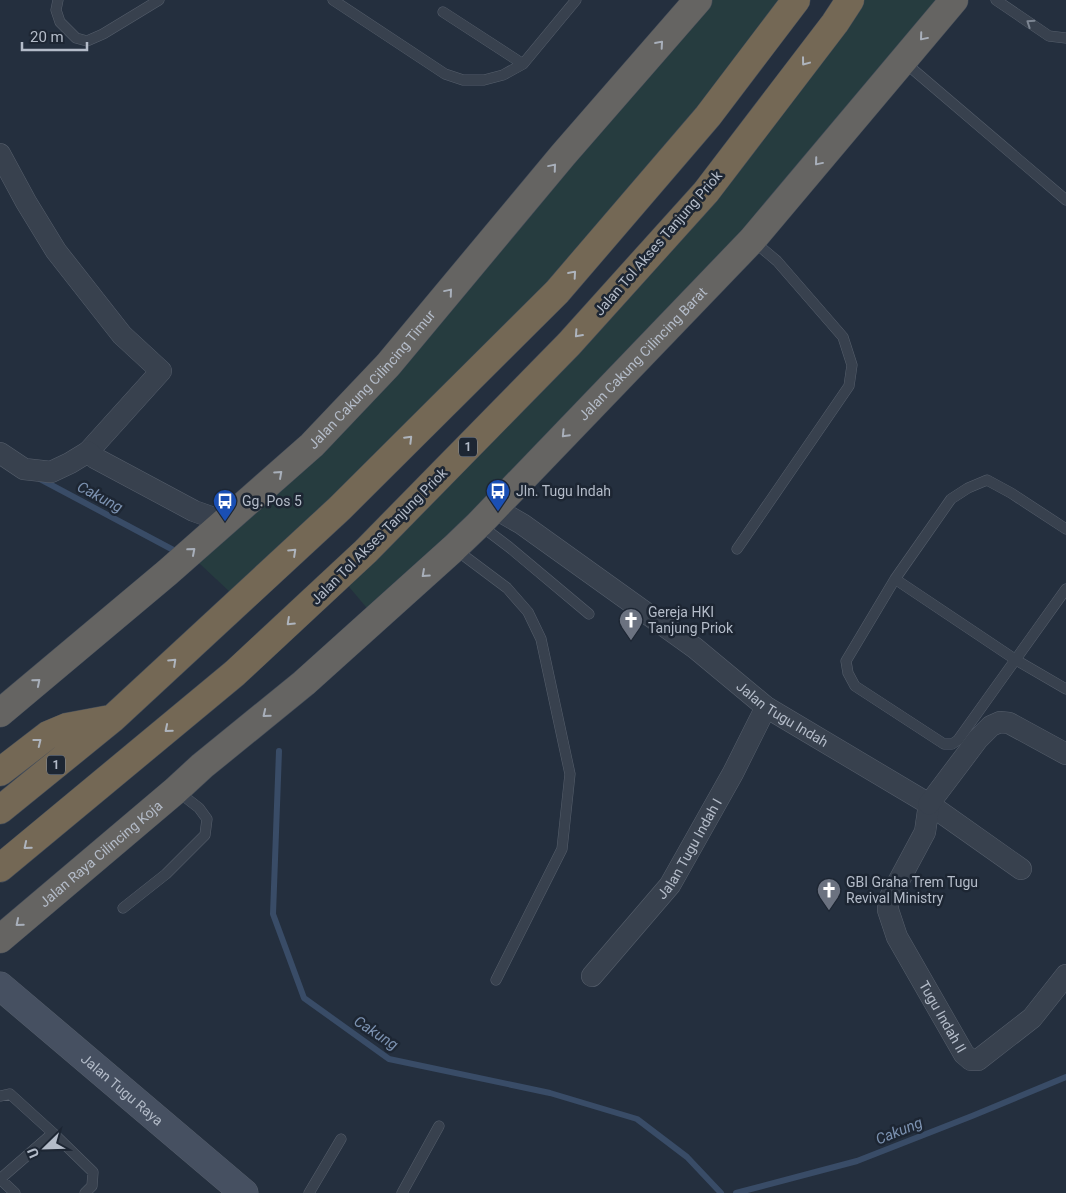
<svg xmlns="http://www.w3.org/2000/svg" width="1066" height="1193" viewBox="0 0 1066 1193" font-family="Roboto,sans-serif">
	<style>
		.green { fill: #263c3f }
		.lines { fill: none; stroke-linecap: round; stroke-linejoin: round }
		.stream { stroke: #394c67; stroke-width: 6 }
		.service-casing { stroke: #565f6c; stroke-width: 11 }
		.minor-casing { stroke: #565f6c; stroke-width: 22 }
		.secondary-casing { stroke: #565f6c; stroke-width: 29 }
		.trunk-casing { stroke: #434c59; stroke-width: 29 }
		.motorway-casing { stroke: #434c59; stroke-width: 29 }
		.service { stroke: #38414e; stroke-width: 10 }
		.minor { stroke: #38414e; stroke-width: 21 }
		.secondary { stroke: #465061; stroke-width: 28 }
		.trunk { stroke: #656462; stroke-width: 28 }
		.motorway { stroke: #746855; stroke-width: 28 }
		.oneway { stroke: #7c8592 }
		.oneway2 { stroke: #a8afba }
		.oneway3 { stroke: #aeb4bd }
		.labels { text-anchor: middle; stroke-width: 5; stroke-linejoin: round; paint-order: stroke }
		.shield { fill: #1d2633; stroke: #878f9c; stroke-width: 1 }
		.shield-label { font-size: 12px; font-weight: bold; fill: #b4bcc9 }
		.street-label { font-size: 14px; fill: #b4bcc9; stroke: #1d2633 }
		.poi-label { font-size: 14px; fill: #b4bcc9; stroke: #1d2633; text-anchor: start }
		.water-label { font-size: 15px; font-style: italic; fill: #7c92b1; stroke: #1d2633 }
	</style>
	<rect width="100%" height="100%" fill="#242f3e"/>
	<path class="green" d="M696,0H794L557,292L231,593L200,564L187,557L312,445Z
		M850,0H954L752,240L376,619L340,576L510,404Z"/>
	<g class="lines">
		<path class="stream" d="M40,479L179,553
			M279,751L273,914L304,998L389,1059L550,1093L637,1119L687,1157L721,1193
			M736,1193L857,1161L972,1116L1066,1077"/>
		<g class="service-casing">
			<path id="service" d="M58,0L56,10L60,22L76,38L87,41L103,34L159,0
				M333,0L445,74L463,80H484L503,75L523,64L576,0
				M996,0L1049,36L1066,38
				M443,12L523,64
				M903,61L1066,200
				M480,525L509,547L589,614
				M1066,529L1011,493L987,480L968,488L951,499L895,579L1016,660L1066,689
				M455,549L507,588L528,612L541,639L570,774L562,849L496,980
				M737,549L849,386L852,365L843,337L777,261L752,240
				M895,579L846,661L848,673L855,686L944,744H952L958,740L1066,589
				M123,908L166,874L205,835L207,819L199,808L176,790
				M0,1096L10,1094L53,1133L93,1172L92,1186L85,1193
				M15,1193L0,1179L53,1133
				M309,1193L341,1139
				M402,1193L439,1126"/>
		</g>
		<g class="minor-casing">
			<g id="minor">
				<path d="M0,154L26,202L56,251L122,335L161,371L88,452"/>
				<path d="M0,453L24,469L51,472L70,463L88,452L95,458L194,511L225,522"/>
				<path id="s1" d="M494,508L522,524L695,648L766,707L929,804L1021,869"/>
				<path id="s2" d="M929,804L925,832L888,901V910L897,937L964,1054L971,1060H978L1032,1018L1066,975"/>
				<path d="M929,804L978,739L991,726L1000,722L1009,723L1066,754"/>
				<path id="s3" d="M592,976L670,885L733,773L766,707"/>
			</g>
		</g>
		<g class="secondary-casing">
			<g id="secondary">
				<path id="s4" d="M0,986L244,1193"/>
			</g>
		</g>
		<g class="trunk-casing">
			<g id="trunk">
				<path id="s5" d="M0,713L168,572L312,445L388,365L563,155L698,0"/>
				<path id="s6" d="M0,939L176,790L202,766L304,683L454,548L479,524L752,240L954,0"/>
			</g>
		</g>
		<g class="motorway-casing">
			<path id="motorway" d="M0,772L48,735L67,727L110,719
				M0,810L112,719L340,508L557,292L708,116L796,0
				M0,868L235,673L366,551L569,344L706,192L835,23L850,0"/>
		</g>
		<use href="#service" class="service"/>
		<use href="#minor" class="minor"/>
		<use href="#secondary" class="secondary"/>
		<use href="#trunk" class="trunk"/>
		<use href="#motorway" class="motorway"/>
	</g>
	<defs><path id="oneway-chevron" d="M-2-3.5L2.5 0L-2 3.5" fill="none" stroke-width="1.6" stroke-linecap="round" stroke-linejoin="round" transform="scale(1.25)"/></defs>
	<use class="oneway" href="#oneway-chevron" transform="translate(1030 23) rotate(-146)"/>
	<g class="oneway2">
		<use href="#oneway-chevron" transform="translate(923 37) rotate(130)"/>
		<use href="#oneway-chevron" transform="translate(660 44) rotate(-49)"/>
		<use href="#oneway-chevron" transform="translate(818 162) rotate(130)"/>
		<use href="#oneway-chevron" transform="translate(553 167) rotate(-50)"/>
		<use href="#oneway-chevron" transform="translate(449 292) rotate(-50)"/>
		<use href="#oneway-chevron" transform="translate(565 434) rotate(134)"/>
		<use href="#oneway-chevron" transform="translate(279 474) rotate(-42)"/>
		<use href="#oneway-chevron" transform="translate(192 551) rotate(-41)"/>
		<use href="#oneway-chevron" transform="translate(425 574) rotate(138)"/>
		<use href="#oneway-chevron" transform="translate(37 682) rotate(-40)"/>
		<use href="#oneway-chevron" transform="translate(266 714) rotate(141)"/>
		<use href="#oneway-chevron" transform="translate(19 923) rotate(140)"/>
	</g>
	<g class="oneway3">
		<use href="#oneway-chevron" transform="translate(805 62) rotate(127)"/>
		<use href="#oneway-chevron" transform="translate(573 274) rotate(-49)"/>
		<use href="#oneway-chevron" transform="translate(578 334) rotate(132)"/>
		<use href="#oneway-chevron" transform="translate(409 439) rotate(-45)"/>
		<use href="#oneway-chevron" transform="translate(293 552) rotate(-43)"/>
		<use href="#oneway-chevron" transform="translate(290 622) rotate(137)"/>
		<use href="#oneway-chevron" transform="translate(173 662) rotate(-43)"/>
		<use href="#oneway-chevron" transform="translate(168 729) rotate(140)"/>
		<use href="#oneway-chevron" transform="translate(38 742) rotate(-38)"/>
		<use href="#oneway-chevron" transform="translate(27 846) rotate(140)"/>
	</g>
	<defs>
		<g id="bus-pin" transform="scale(1.25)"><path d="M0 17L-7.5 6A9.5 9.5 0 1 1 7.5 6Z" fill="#1a4fb4" stroke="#1d2633"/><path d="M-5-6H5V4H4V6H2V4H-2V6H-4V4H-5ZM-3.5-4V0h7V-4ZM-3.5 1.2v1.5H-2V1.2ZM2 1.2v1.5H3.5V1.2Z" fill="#fff"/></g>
		<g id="church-pin" transform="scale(1.25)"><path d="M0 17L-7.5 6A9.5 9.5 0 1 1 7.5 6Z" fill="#6b7280" stroke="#1d2633"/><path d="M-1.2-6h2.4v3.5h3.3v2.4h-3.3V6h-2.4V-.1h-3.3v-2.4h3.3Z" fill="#fff"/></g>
	</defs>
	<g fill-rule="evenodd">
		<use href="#bus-pin" x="498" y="491"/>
		<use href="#bus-pin" x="225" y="501"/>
		<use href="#church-pin" x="631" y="620"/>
		<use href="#church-pin" x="829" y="890"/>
	</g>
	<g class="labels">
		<g class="shield">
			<rect x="459" y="437.5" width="18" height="19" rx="4"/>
			<rect x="47" y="755.5" width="18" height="19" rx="4"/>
		</g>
		<g class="shield-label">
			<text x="468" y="451">1</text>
			<text x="56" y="769">1</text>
		</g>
		<g class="street-label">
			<text transform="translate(658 243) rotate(-49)" y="5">Jalan Tol Akses Tanjung Priok</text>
			<text dy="5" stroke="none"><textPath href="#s6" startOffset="870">Jalan Cakung Cilincing Barat</textPath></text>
			<text dy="5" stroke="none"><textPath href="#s5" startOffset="500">Jalan Cakung Cilincing Timur</textPath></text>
			<text transform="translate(379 536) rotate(-45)" y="5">Jalan Tol Akses Tanjung Priok</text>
			<text dy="5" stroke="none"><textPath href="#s1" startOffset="355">Jalan Tugu Indah</textPath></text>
			<text dy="5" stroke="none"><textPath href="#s3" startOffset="161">Jalan Tugu Indah I</textPath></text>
			<text dy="5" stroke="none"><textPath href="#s6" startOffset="132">Jalan Raya Cilincing Koja</textPath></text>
			<text dy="5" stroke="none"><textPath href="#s2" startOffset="236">Tugu Indah II</textPath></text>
			<text dy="5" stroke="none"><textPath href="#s4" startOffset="160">Jalan Tugu Raya</textPath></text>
		</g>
		<g class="poi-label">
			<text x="516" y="496">Jln. Tugu Indah</text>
			<text x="242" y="506">Gg. Pos 5</text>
			<text x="648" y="617">Gereja HKI<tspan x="648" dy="16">Tanjung Priok</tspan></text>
			<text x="846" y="887">GBI Graha Trem Tugu<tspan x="846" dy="16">Revival Ministry</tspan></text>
		</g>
		<g class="water-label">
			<text transform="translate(100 497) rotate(28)" y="5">Cakung</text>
			<text transform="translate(376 1033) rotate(33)" y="5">Cakung</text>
			<text transform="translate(899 1131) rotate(-22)" y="5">Cakung</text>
		</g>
	</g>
	<g transform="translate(45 1148) rotate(247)" stroke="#1d2633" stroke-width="4" paint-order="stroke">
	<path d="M0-4L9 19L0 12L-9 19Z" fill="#b4bcc9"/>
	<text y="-8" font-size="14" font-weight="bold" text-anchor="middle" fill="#b4bcc9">U</text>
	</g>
	<path d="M22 42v8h65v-8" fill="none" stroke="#b4bcc9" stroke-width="2.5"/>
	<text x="30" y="42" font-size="15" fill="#b4bcc9" stroke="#1d2633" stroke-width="4" paint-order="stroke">20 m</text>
</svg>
